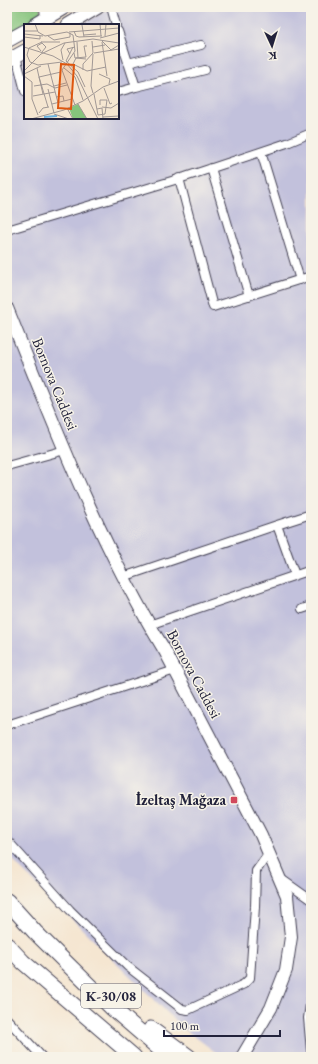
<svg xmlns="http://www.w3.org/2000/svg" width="318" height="1064" viewBox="0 0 318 1064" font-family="'EB Garamond',serif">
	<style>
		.industrial { fill: #c2c1dc }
		.green { fill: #85c47c; stroke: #54735c }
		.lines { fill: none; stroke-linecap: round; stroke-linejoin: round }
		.minor-casing { stroke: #423f52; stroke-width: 10 }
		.tertiary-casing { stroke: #423f52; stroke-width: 12 }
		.secondary-casing { stroke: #423f52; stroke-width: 14 }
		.primary-casing { stroke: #423f52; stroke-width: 15 }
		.motorway-casing { stroke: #423f52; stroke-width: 17 }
		.minor { stroke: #fff; stroke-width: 8 }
		.tertiary { stroke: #fff; stroke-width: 10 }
		.secondary { stroke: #fff; stroke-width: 12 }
		.primary { stroke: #fff; stroke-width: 13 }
		.motorway { stroke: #fff; stroke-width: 15 }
		.poi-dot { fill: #d1495b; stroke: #f7f3e8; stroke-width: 1.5 }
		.labels { text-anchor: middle; stroke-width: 3; stroke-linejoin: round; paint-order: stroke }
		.shield { fill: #f7f3e8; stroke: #62616f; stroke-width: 1 }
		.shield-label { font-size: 14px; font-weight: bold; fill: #22223b }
		.street-label { font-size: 15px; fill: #22223b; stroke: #f7f3e8 }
		.poi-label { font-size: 15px; font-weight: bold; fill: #22223b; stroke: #f7f3e8; text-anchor: end }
		.inset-river { fill: none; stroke: #69b2e1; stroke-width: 2 }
		.inset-road { fill: none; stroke: #a19895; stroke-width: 1 }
		.view { fill: #de560e; fill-opacity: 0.15; stroke: #de560e; stroke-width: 2 }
		.inset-edge { fill: none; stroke: #22223b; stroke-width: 2 }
	</style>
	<rect width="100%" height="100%" fill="#f7f3e8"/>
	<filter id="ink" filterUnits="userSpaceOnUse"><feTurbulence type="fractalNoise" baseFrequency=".025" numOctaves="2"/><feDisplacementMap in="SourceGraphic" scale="8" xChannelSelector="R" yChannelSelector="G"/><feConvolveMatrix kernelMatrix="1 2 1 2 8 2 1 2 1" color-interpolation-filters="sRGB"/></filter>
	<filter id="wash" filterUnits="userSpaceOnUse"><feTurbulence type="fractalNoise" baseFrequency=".012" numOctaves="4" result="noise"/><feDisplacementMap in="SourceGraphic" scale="16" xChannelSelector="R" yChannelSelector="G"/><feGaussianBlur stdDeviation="0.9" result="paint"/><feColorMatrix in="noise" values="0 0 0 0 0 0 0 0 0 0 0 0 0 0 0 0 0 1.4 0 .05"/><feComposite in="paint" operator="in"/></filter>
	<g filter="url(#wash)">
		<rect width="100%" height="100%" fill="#f5e6d1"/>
		<path class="industrial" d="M112,7H311V1057H222L182,1027L19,867L7,852V67L25,57V118H118V25H80Z"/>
		<path class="green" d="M7,7H40L41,17L7,34Z"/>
	</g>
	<g filter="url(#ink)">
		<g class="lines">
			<g class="minor-casing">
				<path id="minor" d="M111,7L116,25
					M118,31L136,87L205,70
					M16,56L25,91
					M128,63L201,45
					M118,92L136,87
					M261,152L300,280
					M211,168L249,296
					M179,178L213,307L311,276
					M7,230L185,177L287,143L311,133
					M7,466L65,450
					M277,525L295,575
					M123,577L277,525L311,514
					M302,609L311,606
					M149,625L311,570
					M7,725L175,670
					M7,840L70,910L127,966L182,1009L188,1010L244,984L250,978L255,907L256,871L269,853
					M280,878L311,900
					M311,998L308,1018L311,1051
					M7,1019L42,1057"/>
			</g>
			<g class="tertiary-casing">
				<path id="tertiary" d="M45,7L46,19"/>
			</g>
			<g class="secondary-casing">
				<path id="secondary" d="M7,308C54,425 99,543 165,651L261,835L287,896L291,937L286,970L271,1008L242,1057"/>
			</g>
			<g class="primary-casing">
				<path id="primary" d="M35,25L65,7
					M68,25L98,7
					M7,41L25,31
					M7,61L25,51"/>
			</g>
			<g class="motorway-casing">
				<path id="motorway" d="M7,901L35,932L111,1007L169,1057
					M7,945L23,962L134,1057
					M151,1029L189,1057"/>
			</g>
			<use href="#minor" class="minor"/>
			<use href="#tertiary" class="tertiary"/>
			<use href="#secondary" class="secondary"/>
			<use href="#primary" class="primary"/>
			<use href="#motorway" class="motorway"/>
		</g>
	</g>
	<rect class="poi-dot" x="230" y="796" width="8" height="8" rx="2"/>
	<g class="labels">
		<rect class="shield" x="81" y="984" width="60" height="24" rx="3"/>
		<g class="shield-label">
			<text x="111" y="1001">K-30/08</text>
		</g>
		<g class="street-label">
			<text transform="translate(55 384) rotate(68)" y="5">Bornova Caddesi</text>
			<text transform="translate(194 674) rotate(62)" y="5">Bornova Caddesi</text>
		</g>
		<g class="poi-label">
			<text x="226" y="805">İzeltaş Mağaza</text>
		</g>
	</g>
	<g transform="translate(24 24)">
		<rect width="95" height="95" fill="#f5e6d1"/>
		<path d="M54,80L63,95H49L45,84Z" fill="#85c47c"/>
		<path class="inset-river" d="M20,93L33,92"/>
		<path class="inset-road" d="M11,0L14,8L21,12M76,0L77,12M58,1L60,13M0,7H13M50,7L52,12L55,13L78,12M45,8L95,4M0,10L19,12M60,11L72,10M21,12L43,8L49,11L51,27L38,46L51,81M24,12L30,16L46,13V9M81,12L82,0M0,13L16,15V12M76,14L95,9M68,17L69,29M78,17L87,26L95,21M17,18H36M18,18L5,24L3,31L6,38L14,41L38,38M53,18L54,34M78,18L83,52M0,23L29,32L43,40L53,52L74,95M49,23L42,37L54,48L61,63M69,23L81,21M17,27L13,22L18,19L22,23L18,28M50,29L51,34L62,33M70,29L95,25M46,30L43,25L51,23M62,33L60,22H63M62,35L52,34L49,40L63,47L82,43M39,36L37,26L41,19M24,40L34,79M13,44L15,53L37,48M40,44L51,53L59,76M59,46V40L69,29M0,47L17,30L40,19L69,15L95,19M0,50L17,42M75,50L86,55L85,60M0,52L8,58V75L14,91M10,62L23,60L31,64L43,61M30,62L42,59M80,64L86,80L88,79M24,65L30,89M69,69L67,62L69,30M19,70L15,53L24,83M70,70L74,91L81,90L83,76H76V81M9,72L31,68M32,73L39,72L40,77M28,80L48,75M54,80L63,95M78,83L87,84L95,79M43,84L49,95M73,85L78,84L79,95M15,89L19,84L25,83M30,90L45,95M79,93L95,92M7,95L40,86L59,77L79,63L95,57"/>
		<path class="view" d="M37,40L50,41L47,85L34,84Z"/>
		<rect width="95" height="95" class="inset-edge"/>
	</g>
	<rect width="318" height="1064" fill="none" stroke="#f7f3e8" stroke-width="24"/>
	<g transform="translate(272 46) rotate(176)" stroke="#f7f3e8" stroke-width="3" paint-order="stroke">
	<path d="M0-3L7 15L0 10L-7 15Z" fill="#22223b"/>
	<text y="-6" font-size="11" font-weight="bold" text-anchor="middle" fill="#22223b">K</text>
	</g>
	<path d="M164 1030v6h116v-6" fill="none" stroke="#22223b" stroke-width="2"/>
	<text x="170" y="1030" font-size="12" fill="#22223b" stroke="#f7f3e8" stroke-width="3" paint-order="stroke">100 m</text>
</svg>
